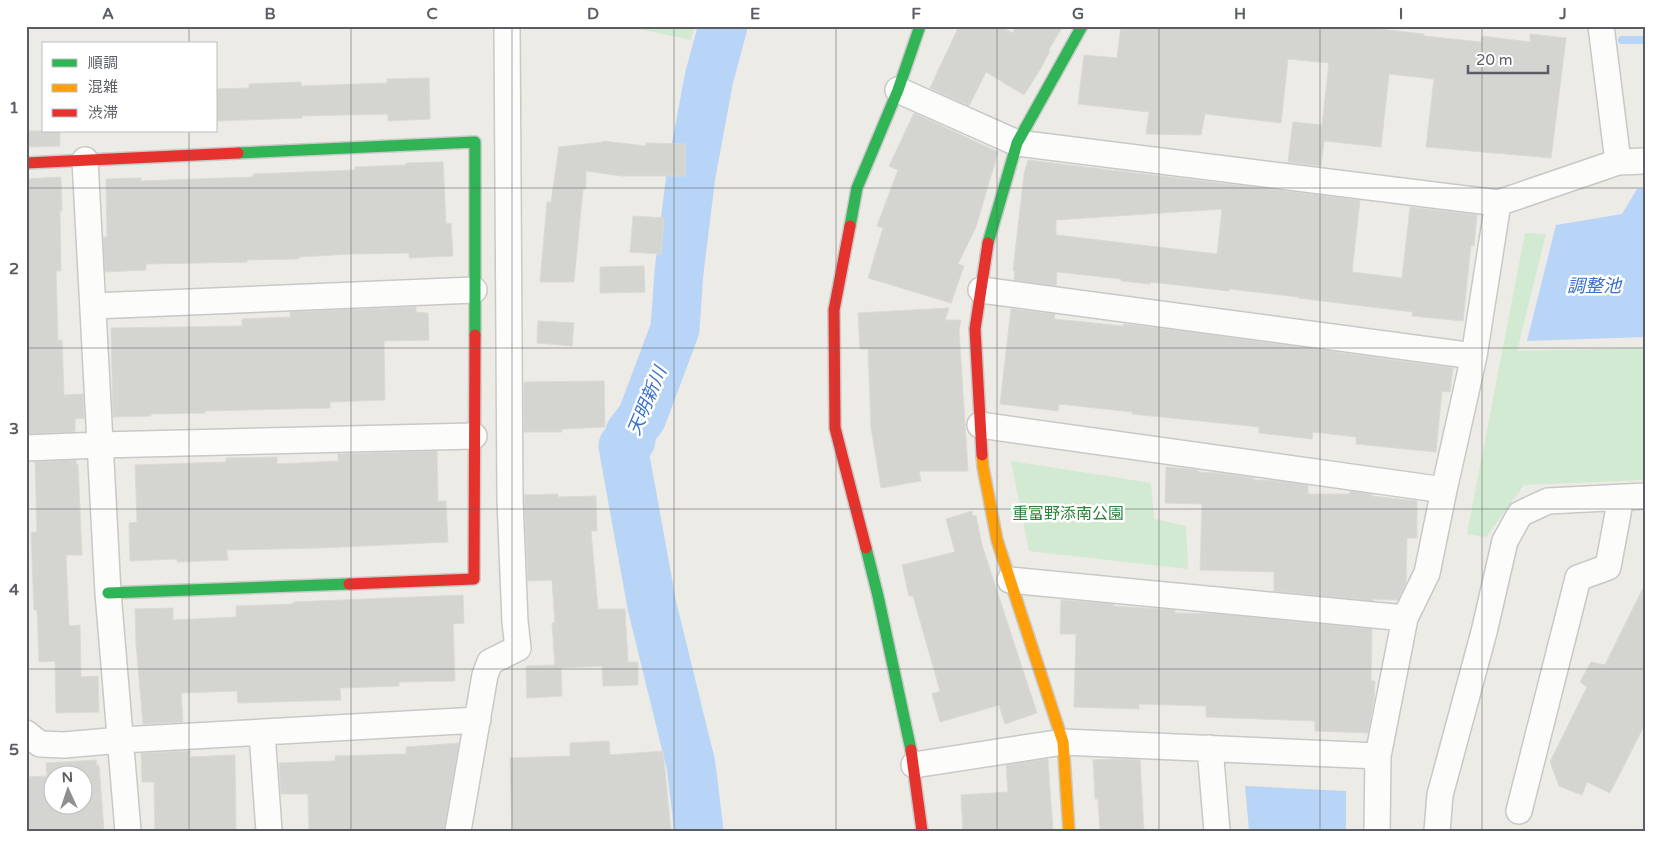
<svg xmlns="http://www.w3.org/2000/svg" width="1671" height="857" viewBox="0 0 1671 857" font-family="'Varela Round','Noto Sans JP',sans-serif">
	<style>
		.green { fill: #d2ead1 }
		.water { fill: #b8d5f7 }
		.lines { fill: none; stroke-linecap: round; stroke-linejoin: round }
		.stream { stroke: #b8d5f7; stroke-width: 8 }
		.river { stroke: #b8d5f7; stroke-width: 49 }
		.building { fill: #d4d4d0; stroke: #dcdad4; fill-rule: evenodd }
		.street-casing { stroke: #c8c9c7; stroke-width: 28 }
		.fast-casing { stroke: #c9cac9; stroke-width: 14 }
		.slow-casing { stroke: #c9cac9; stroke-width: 14 }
		.jam-casing { stroke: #c9cac9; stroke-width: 14 }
		.street { stroke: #fcfcfb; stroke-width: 25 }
		.fast { stroke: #30b455; stroke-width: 11 }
		.slow { stroke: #ff9f0a; stroke-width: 11 }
		.jam { stroke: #e5322d; stroke-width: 11 }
		.grid { fill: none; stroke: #5a5e64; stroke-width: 1; stroke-opacity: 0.55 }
		.labels { text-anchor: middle; stroke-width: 5; stroke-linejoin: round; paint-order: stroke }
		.park-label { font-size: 16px; fill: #2c823a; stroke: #fff }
		.water-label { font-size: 18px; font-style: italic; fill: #3970ce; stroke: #fff }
		.neatline { fill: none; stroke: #5a5e64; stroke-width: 2 }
		.grid-label { font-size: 16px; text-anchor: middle; font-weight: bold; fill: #5a5e64 }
	</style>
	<rect width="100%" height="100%" fill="#ecebe5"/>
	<path class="green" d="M624,26H694L691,40Z
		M1525,233L1546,234L1517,351L1645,348V480L1524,485L1486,537L1467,534Z
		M1011,461L1151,483L1154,519L1186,526L1188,569L1029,551Z"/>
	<path class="water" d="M1645,188V337L1527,341L1556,225L1622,214L1637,189Z
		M1245,786L1346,791V831H1249Z"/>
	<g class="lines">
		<path class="stream" d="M1622,40H1645"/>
		<path class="river" d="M699,831L691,765L652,606L623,446L631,440L630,433L642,417L675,329L679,272L691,175L709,78L723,26"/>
	</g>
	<path class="building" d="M959,26H999L1013,33L1016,26H1063L1048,51H1050L1041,68L1024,95L986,72L969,106L930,88Z
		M1121,26H1370V28L1424,34V36L1481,42L1482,36L1530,42V34L1566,38L1551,158L1426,147L1434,79L1389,74L1381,147L1324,141L1321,166L1288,162L1293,122L1322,125L1329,63L1288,59L1281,123L1205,114L1201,135L1146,134L1149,112L1078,104L1084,55L1117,58Z
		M429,78L430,119L388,121V114L302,116V118L216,121V89L249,88V84L301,82V86L387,83V79Z
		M914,113L998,152L976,227L958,264L964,266L951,303L868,278L883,228L877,226L898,170L889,166Z
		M26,131H60V146L26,147Z
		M603,141L646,146V143L685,144V176H621L586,171V189H583L574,282H540L547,202H551L559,147L603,142Z
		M1028,160L1360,200L1352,272L1402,278L1410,207L1477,215L1474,246L1471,245L1463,321L1412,316L1413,312L1298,298L1299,297L1229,289V291L1151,282L1150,284L1121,281V279L1057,272L1056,286L1014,280L1015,271H1013L1024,174ZM1222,209L1217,254L1056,235V220Z
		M443,162L446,224L451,223L453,256L409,258V253L352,254L299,257V259L247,260V262L146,264V270L105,272L103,237H107L106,179L141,178V181L253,177V174L355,170V167L406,165V163Z
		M61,177L62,211H60L61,271H56L58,341L62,340L64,395L83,394L84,418L75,419V432L26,434V179Z
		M633,216L664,218L661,254L630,252Z
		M644,266L645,292L600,293V267Z
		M416,307V312L428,313L429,340L384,341L385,400L330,402V408L205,411V413L151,414V416L113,417L111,328L242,326V319L290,317V312Z
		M949,308L945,320H961L959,330L968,471H919L921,481L881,488L871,427L868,349H860L858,313Z
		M1011,309L1055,314L1054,319L1123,326L1124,324L1159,328L1453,368L1450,392L1442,391L1436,452L1356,444V437L1313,432L1312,439L1259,433V427L1132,414V412L1059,404L1058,411L1000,404Z
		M538,321L574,323L572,346L537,343Z
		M604,381L605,427L562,429V432H524V382Z
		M437,451L438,501H446L448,542L320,548L227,550L228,560L177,562V559L130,561L129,523L137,522L135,465L226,462V458L277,457V464L338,461V454Z
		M76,460V464H78L82,555H66L69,626L80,625L81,677L98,676L99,712L56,713L55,661L39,662L37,610H34L31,532H37L35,462Z
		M1166,467L1198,470V472L1218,473L1254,478V480H1270L1308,485V494H1349L1350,491L1372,494V496L1417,501V538H1407L1406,583L1398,600L1373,599V601L1274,591V572L1200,570L1202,504L1165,503Z
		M558,494V497L596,496L597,531H591L598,609H625L628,662H638V685L603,686L602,666L561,668L562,696L527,698L526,666L555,665L552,623H555L552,580L528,581L524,495Z
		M972,511V515L976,516L982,545L1037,713L1005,724L999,705L940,722L932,694L940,691L913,596H909L902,565L955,552L946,519Z
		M1645,584V724L1610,793L1587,782L1582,795L1559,786L1550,762L1587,687L1580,682L1591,662L1605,665Z
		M463,595L464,623L453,624L455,681L399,682V686L340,688L341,700L238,703L237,691L181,693L183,722L143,724L136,644L135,609L173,608V620L236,617V606L293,604V602Z
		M1061,600L1114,604L1113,606L1175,610V613L1217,614L1372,629L1371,681H1375L1374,700L1368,733L1315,731V721L1206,717V706L1139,704V709L1074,707L1076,634H1060Z
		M609,741L610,755L663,751L671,831H512L510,758L570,756V743Z
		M459,743L444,831H309L308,794H281L279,763L335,761V756L406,754V747Z
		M190,751V757L235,755L236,831H155L154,782H142L141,753Z
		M1048,759L1053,831H963L961,795L1008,792L1006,765Z
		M1114,759L1140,760L1144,831H1100L1098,799H1095L1093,760Z
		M96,760L97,766L99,765L104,831H26V777L47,776L46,763ZM52,774H82V804H52Z"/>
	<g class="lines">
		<g class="street-casing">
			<path id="street" d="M1601,26L1618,162L1645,161
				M898,90L1017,143L1498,203L1618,162
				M85,160L108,593L128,831
				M981,290L1474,356
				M93,306L474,290
				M980,425L1444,490
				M26,448L100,445L474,436
				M1010,580L1405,618
				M26,733L40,744L64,745L121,740L478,720
				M262,733L269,831
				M1210,748L1217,831
				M914,765L1063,742L1378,756
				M1519,811L1578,578L1608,567L1621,497
				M458,831L485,675L490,662L518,648L515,622L510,500L507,26
				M1377,831L1378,756L1405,618L1427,573L1444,490L1474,356L1498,203
				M1437,831L1440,795L1484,632L1505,541L1520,514L1548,501L1645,496"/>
		</g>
		<g class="fast-casing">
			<path id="fast" d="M238,153L475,142V335
				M850,226L857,188L898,90L920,26
				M988,243L1017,143L1082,26
				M866,548L878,596L911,750
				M108,593L349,584"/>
		</g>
		<g class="slow-casing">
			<path id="slow" d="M982,455L983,467L997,540L1063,742L1069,831"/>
		</g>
		<g class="jam-casing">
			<path id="jam" d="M26,163L238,153
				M850,226L834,310L835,428L866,548
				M982,455L975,329L988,243
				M349,584L474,579L475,335
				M911,750L922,831"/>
		</g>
		<use href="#street" class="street"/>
		<use href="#fast" class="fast"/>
		<use href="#slow" class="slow"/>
		<use href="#jam" class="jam"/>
	</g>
	<path class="grid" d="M189,26V44M351,26V831M512,26V831M674,26V831M836,26V831M997,26V831M1159,26V831M1320,26V831M1482,26V831M189,131V831M26,188H1645M26,348H1645M26,509H1645M26,669H1645"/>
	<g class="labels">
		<g class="park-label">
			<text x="1068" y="519">重富野添南公園</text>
		</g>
		<g class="water-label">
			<text x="1594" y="292">調整池</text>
			<text transform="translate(647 401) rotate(-67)" y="6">天明新川</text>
		</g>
	</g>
	<rect width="1671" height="857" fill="none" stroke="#ffffff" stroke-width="55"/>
	<rect x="42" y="42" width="175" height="90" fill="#ffffff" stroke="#bdbfc1"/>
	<rect x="52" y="59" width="25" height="8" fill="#30b455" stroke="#bdbfc1"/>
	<text x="88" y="68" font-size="15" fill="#5a5e64">順調</text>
	<rect x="52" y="84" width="25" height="8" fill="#ff9f0a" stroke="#bdbfc1"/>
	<text x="88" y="92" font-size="15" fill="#5a5e64">混雑</text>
	<rect x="52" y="109" width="25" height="8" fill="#e5322d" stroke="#bdbfc1"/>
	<text x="88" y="118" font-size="15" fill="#5a5e64">渋滞</text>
	<g transform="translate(68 790) rotate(357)"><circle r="24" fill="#ffffff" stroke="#bdbfc1"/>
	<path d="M0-4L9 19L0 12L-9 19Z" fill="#8d8f91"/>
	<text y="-8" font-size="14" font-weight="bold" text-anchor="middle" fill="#5a5e64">N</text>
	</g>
	<path d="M1468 65v8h80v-8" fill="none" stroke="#5a5e64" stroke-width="2.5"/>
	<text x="1476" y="65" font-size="15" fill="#5a5e64" stroke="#ffffff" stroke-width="4" paint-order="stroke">20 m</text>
	<rect x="28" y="28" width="1616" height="802" class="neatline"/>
	<g class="grid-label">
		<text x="108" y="19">A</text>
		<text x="270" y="19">B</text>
		<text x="432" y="19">C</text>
		<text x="593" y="19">D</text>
		<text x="755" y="19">E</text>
		<text x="916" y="19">F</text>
		<text x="1078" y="19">G</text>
		<text x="1240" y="19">H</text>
		<text x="1401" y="19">I</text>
		<text x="1563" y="19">J</text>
		<text x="14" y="113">1</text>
		<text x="14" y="274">2</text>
		<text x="14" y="434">3</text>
		<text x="14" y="595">4</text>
		<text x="14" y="755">5</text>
	</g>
</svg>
